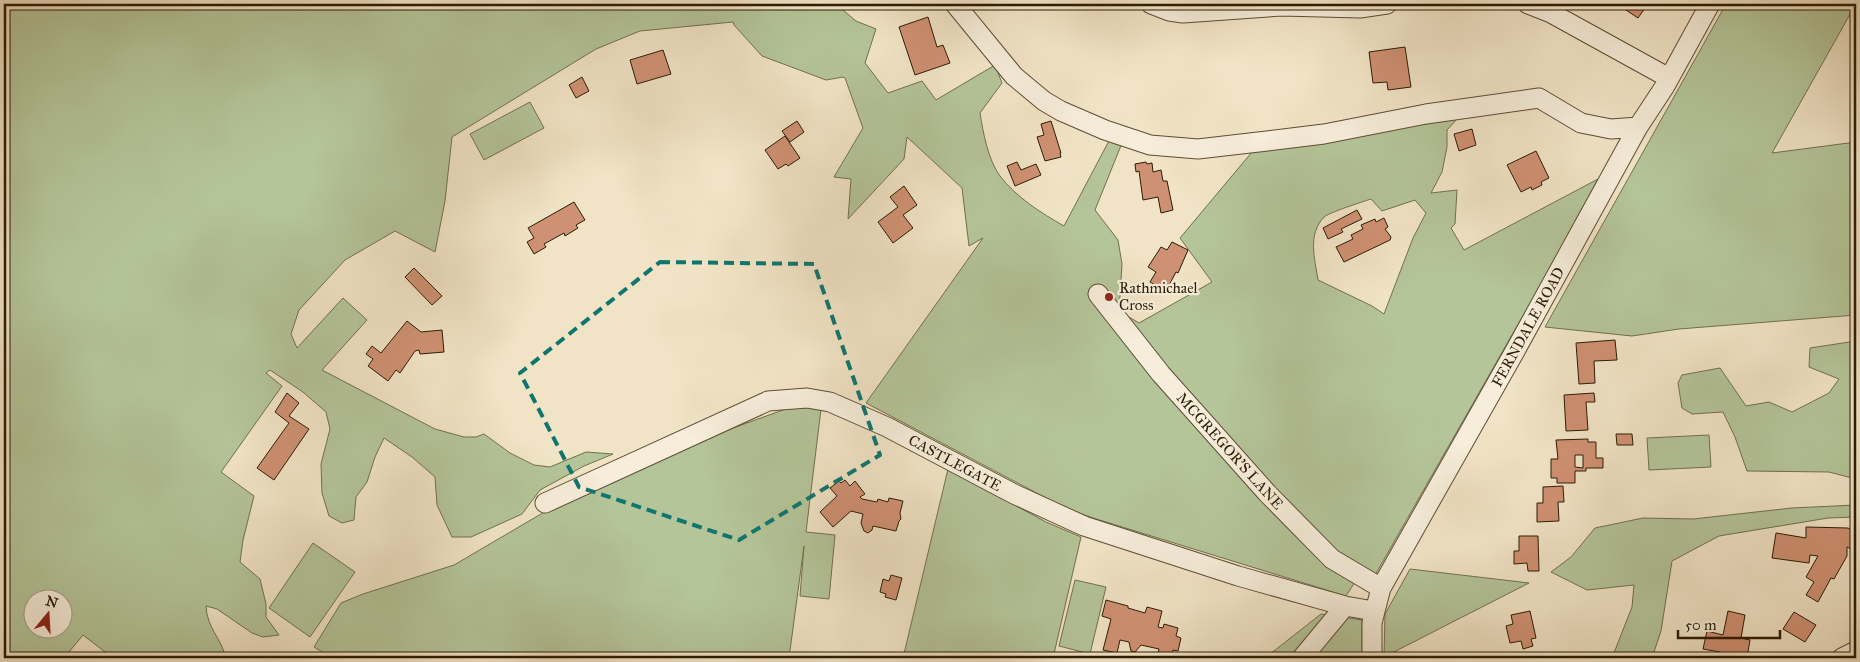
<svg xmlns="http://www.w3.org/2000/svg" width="1860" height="662" viewBox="0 0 1860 662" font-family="'IM FELL Great Primer',serif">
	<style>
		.green { fill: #b4c599; stroke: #70704e; fill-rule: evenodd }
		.building { fill: #cf9173; stroke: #2c1b03; fill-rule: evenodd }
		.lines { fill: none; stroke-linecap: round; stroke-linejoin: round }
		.minor-casing { stroke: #5d4d34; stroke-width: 21 }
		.minor { stroke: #f6edda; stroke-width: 19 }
		.marked { fill: none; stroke: #0f766e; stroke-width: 4; stroke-dasharray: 10 6; stroke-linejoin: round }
		.poi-dot { fill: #8f2418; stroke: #f6edda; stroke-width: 2 }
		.labels { text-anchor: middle; stroke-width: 4.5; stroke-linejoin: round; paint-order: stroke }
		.poi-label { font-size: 15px; fill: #2c1b03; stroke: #f6edda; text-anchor: start }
		.street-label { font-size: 15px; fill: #2c1b03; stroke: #f6edda }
	</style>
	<rect width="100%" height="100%" fill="#f1e4c6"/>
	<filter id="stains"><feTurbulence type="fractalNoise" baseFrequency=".004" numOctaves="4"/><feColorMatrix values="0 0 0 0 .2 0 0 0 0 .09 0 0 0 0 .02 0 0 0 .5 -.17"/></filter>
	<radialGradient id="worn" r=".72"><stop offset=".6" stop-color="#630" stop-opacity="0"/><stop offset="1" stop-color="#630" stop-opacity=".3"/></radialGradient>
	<path class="green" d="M4,4H836L856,21L876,29L865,63L888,93L922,81L936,100L995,65L1002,83L980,113C983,132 988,160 1000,176C1016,197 1041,213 1064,226L1111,137L1122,143L1095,210L1118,240L1122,264L1119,311L1139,323L1212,282L1180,238L1252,152L1457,119L1447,130V147L1442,172L1431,193L1457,190L1455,224L1451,228L1464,250L1598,179L1549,270L1374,577L1355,582L1346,596L1093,518L1065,508L866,403L983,238L969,246L962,188L907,137L904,159L848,219L851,179L834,177L863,128L845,78L843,77L826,80L762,56L734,25L733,22L640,31L596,49L452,137L445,201L435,252L395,231L345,260L299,310L291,334L297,348L343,298L367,320L322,370L435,429L464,437H476L484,434L510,453L534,465L550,467L586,452L613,454L584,466L540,490L522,514L471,537H452L437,505L435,477L412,457L384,438L375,457L367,482L356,497L354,520L342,523L329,516L322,493L321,464L330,429L326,412L303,392L270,370L266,373L282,386L221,472L254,496L243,540L240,562L260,579L266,604V617L279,635L263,637L252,633L217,609L206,606C207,628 221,638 226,658H113L83,635L64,658H4ZM1371,199L1382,211L1415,200L1426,213L1413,238L1384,314L1372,306L1318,280C1315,259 1307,235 1324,217C1330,212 1362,202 1371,199ZM32,600H62V630H32Z
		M1726,4H1841L1853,9L1772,153L1856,142V315L1679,329L1632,336L1545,327Z
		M530,102L544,128L484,160L470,134Z
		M1856,341V479L1829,472L1747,471L1735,437L1723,412L1692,414L1682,408L1678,383L1682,375L1720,368L1746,406L1769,402L1792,412L1829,393L1839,379L1809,367L1810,348Z
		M794,406L821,409L806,532L835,535L829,599L800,596L804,546L789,658H332L314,647L341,603L363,594L454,565L541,514L573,498L700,440Z
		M1709,435L1711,467L1649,470L1647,438Z
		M948,469L1046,522L1081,537L1053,658H903Z
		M1856,505V517L1828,518L1719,536L1672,561L1661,631L1652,658H1612L1632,607L1634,585L1587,590L1551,572L1571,557L1595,528L1643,518L1693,519L1792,508Z
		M313,543L355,572L310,637L269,608Z
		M1410,569L1529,583L1384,657L1385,614Z
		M1075,580L1106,587L1090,654L1059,646Z
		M1321,614L1362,620V658H1265Z"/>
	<path class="building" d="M1617,4H1648L1638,18Z
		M928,17L937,47L943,45L950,63L915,75L899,27Z
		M1405,47L1411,87L1388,90L1387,82L1373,83L1369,52Z
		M663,50L671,74L637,84L630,60Z
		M582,77L589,91L576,98L569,85Z
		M797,121L804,132L790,142L782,131Z
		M1051,121L1061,153H1060L1061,157L1045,161L1037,137L1044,135L1041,124Z
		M1472,129L1476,145L1459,151L1454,134Z
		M785,136L800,158L788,166L786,164L778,169L765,150Z
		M1536,151L1549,178L1541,182L1542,185L1532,190L1531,187L1521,192L1507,165Z
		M1017,162L1021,170L1036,164L1041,175L1015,186L1007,166Z
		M1146,162L1147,164L1152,163L1153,172L1161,170L1163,181H1167L1173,210L1161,213L1158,197L1143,200L1139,171L1136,172L1135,164Z
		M904,186L917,205L903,215L913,228L893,243L878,222L898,207L890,197Z
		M574,202L585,220L576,225L578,228L565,236L564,233L544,244L546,247L534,254L527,242L534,238L528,228Z
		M1357,210L1362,219L1341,229L1343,232L1328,239L1323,228Z
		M1384,218L1388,227L1385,229L1391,237L1390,240L1344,262L1336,247L1353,239L1351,235L1363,229L1361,225L1375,219L1376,222Z
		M1172,242L1188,250L1178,273L1176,272L1166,291L1150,282L1156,272L1148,267L1161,247L1167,250Z
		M414,268L442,296L432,305L405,277Z
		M407,321L421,332L442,330L444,352L420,354L419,350L415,351L400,373L396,370L388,381L368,366L373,359L366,354L372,346L381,353Z
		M1615,340L1617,360L1594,361L1595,383L1579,384L1576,343Z
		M287,393L299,403L289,416L309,429L274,480L257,468L289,423L275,412Z
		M1594,393L1595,402H1586L1588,430L1566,431L1564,395Z
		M1616,434H1632L1633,445H1617Z
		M1588,439V442H1596V458H1603V468H1586V471H1575V483H1557V478H1551V459H1558L1556,440ZM1575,455H1583V468L1575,467Z
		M845,480L850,486L855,481L865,494L860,497L862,499L877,502L878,499L888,502L889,498L903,501L900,513L901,519L899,521L896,531L873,526L872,530L868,533L864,531L861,523L863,514L851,511L833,527L820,512L837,496L830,488L839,481L841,483Z
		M1563,486L1564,502H1558L1559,521L1537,522V503H1543V487Z
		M1806,527L1848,528L1856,533V556L1850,552L1851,549L1847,547V556L1834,579L1831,578L1818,602L1806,595L1814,582L1806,577L1818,556L1810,555L1809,563L1772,558L1776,533L1806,538Z
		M1519,536H1538L1539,571H1528L1527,563L1514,564V551H1519Z
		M891,575L902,578L896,600L885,597L886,594L880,592L883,579L889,581Z
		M1106,600L1128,606V608L1145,613L1147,607L1162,611L1158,627L1163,628L1164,624L1178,628L1176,636L1181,638L1178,651L1173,650L1171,658H1157L1159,649L1141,645L1135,652L1131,651L1129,642L1120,640L1117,653L1103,650L1111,619L1102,616Z
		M1530,611L1536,638L1531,639L1533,646L1523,649L1521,641L1510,643L1506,626L1513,624L1511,615Z
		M1728,611L1745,615L1741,638L1750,640L1747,658L1737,656V658H1719L1720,652L1703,649L1707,631L1723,635Z
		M1794,612L1816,625L1805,642L1783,629Z"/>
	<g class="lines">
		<g class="minor-casing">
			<path id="minor" d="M955,4L1014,76L1044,101L1061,111L1105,130L1150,145L1198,149L1267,141L1324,134L1426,114L1539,98L1581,123L1611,129L1638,127
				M1151,4L1169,11L1183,13L1282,6L1360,8L1387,4
				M1528,4L1551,13L1669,78
				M1098,294L1161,374L1267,493L1332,559L1381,588
				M545,503L768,401L807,398L830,402L887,427L1014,494L1084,526L1238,576L1345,606L1374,611
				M1302,658L1345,606
				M1372,658V623L1381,588L1515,351L1638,127L1665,86L1710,4
				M1842,658L1856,651"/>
		</g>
		<use href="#minor" class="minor"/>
	</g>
	<path class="marked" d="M660,262L814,264L880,455L739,540L579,487L520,373Z"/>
	<circle class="poi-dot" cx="1109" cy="297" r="5"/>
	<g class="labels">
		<g class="poi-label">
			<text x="1119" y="293">Rathmichael<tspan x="1119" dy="17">Cross</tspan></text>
		</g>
		<g class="street-label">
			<text transform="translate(1528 327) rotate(-61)" y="5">FERNDALE ROAD</text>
			<text transform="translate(1230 451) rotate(48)" y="5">MCGREGOR'S LANE</text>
			<text transform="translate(955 463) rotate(28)" y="5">CASTLEGATE</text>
		</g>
	</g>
	<rect width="1860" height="662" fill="none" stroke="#f1e4c6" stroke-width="20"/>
	<rect x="5" y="5" width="1850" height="652" fill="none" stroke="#2c1b03" stroke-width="2.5"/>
	<rect x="10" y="10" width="1840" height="642" fill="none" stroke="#2c1b03"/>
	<g transform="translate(48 614) rotate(18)"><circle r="24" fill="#f6edda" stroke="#a59984"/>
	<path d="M0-4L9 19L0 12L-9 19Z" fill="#8f2418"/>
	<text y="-8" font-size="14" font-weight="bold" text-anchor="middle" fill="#2c1b03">N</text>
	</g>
	<path d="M1678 630v8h102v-8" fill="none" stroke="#2c1b03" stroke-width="2.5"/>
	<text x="1685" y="630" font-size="15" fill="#2c1b03" stroke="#f6edda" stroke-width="4" paint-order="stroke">50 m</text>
	<rect width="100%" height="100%" filter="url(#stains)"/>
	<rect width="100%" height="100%" fill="url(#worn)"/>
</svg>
